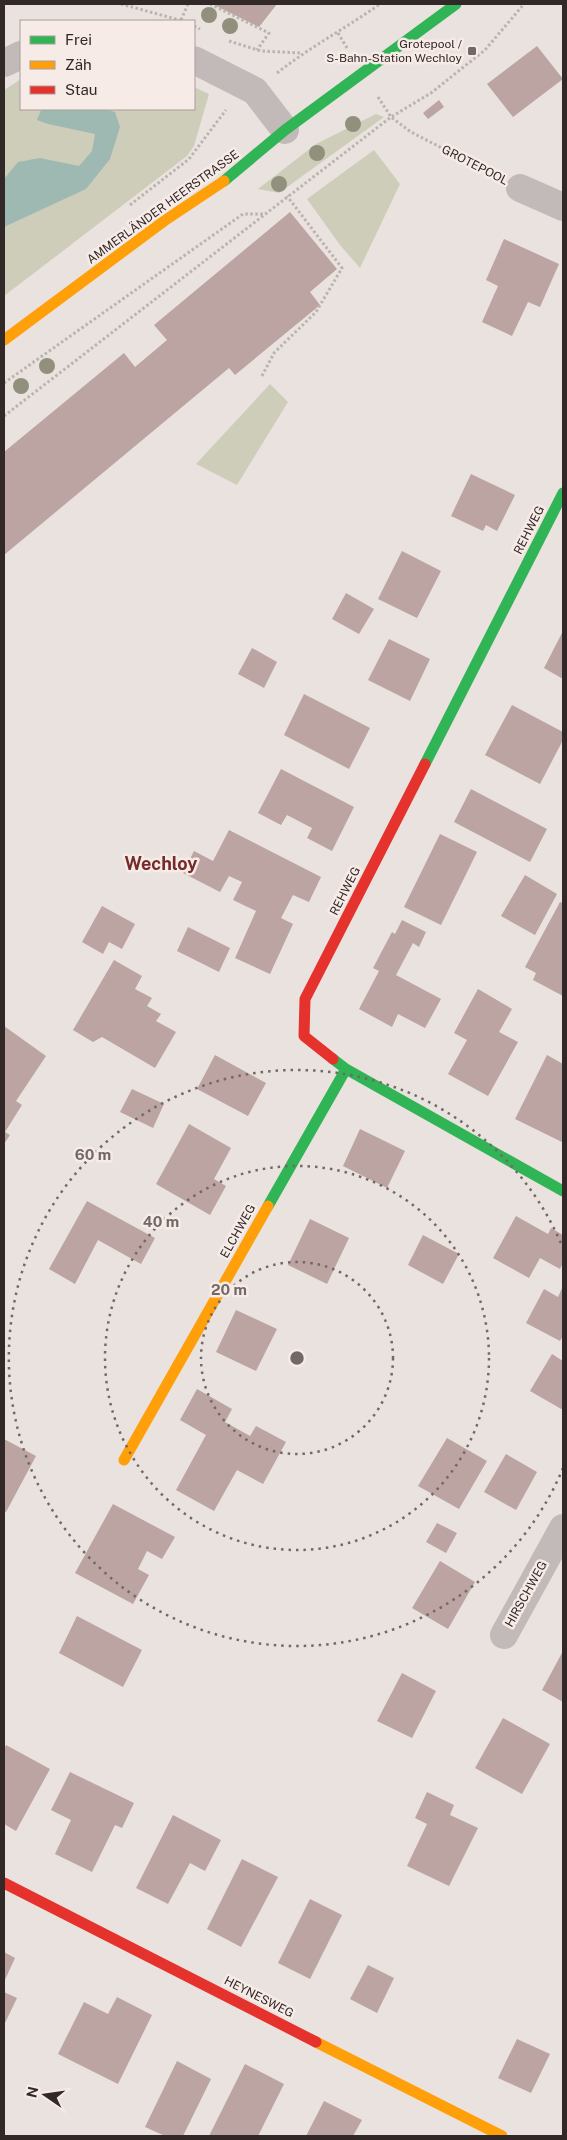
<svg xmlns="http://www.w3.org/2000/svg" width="567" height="2140" viewBox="0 0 567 2140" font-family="'Public Sans',sans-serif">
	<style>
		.green { fill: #cecdba }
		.water { fill: #9eb9b2 }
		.building { fill: #bba4a2 }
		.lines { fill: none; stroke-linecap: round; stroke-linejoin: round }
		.path { stroke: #bbb3b0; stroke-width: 3; stroke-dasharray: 2.5 2.5; stroke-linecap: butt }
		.street { stroke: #c2bab8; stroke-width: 28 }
		.fast { stroke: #30b455; stroke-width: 11 }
		.slow { stroke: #ff9f0a; stroke-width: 11 }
		.jam { stroke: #e5322d; stroke-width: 11 }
		.tree { fill: #91907d }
		.ring { fill: none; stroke: #726967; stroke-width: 2.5; stroke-dasharray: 2.5 5 }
		.poi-dot { fill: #726967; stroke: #f6ebe6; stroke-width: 2 }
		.labels { text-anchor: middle; stroke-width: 5; stroke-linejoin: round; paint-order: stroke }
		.poi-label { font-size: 12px; fill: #322827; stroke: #f6ebe6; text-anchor: end }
		.street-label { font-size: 12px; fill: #322827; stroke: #f6ebe6 }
		.district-label { font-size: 18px; font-weight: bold; fill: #762b2b; stroke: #f6ebe6 }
		.centre { fill: #726967; stroke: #f6ebe6; stroke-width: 2.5 }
		.ring-label { font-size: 15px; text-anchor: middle; font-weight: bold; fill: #726967; stroke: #f6ebe6; stroke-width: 5; stroke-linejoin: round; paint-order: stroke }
	</style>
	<rect width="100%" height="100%" fill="#eae2de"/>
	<path class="green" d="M21,79V109H194V87L209,94L194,146L187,156L4,296V90Z
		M376,114L384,117L279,193L258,189L316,144Z
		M374,150L400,184L360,268L340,245L307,199Z
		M270,384L288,402L237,485L196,464Z"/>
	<path class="water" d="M48,109H104L115,112L120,127L110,159L86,189L4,227V179L18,162L40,158L79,166L92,151L95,134L48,124L37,120L41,110Z"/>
	<path class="building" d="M212,4H277L259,27Z
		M537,46L563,79L513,117L487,84Z
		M439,100L444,107L428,119L423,113Z
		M290,212L337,269L310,292L320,305L235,375L229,368L4,555V452L124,353L135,367L167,340L154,325Z
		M504,239L559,264L540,307L528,302L512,336L482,322L498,286L486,280Z
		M471,474L515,495L497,531L486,525L483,531L451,516Z
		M402,551L441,571L417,618L378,599Z
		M346,593L374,609L359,634L332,619Z
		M563,631V679L544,668Z
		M389,639L430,659L410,701L368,680Z
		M252,648L277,662L264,688L238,674Z
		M304,694L370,728L349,769L284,735Z
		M512,705L563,732V740L540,784L485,755Z
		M281,769L354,807L332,851L307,838L312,828L287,815L281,825L258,813Z
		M471,789L547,829L530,862L454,822Z
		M229,830L321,877L309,902L293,895L281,918L293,924L270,974L235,958L256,911L233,900L242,882L229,876L220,892L183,873L194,851L213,861Z
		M440,834L477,852L441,925L404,907Z
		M525,875L557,894L535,935L501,916Z
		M560,902L563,903V996L533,980L536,973L525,967Z
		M102,906L135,924L122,949L109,942L103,954L82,942Z
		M402,920L426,932L419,947L413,943L396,975L441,999L425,1028L398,1014L392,1027L359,1009L379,971L373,968L392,932L395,934Z
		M188,927L230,948L219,972L177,951Z
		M114,960L142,976L135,989L152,998L147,1006L161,1014L156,1021L176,1032L155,1068L102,1037L93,1042L73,1030Z
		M478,989L512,1009L499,1032L518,1042L488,1096L448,1074L467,1040L454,1033Z
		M4,1026L46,1056L16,1101L22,1105L5,1132L10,1135L4,1144Z
		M215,1055L266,1083L248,1116L197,1089Z
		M547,1055L563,1064L562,1142L515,1119Z
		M132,1089L164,1104L153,1128L120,1112Z
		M189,1124L231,1148L214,1179L226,1186L210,1215L156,1184Z
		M360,1129L405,1151L387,1188L343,1166Z
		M87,1201L155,1238L141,1264L98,1240L75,1284L49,1269Z
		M516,1216L548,1234L551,1228L563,1235V1263L560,1269L540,1258L529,1278L493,1258Z
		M310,1219L349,1238L327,1284L288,1265Z
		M423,1235L459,1254L443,1284L408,1265Z
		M563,1286V1336L560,1341L526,1323L544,1289L558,1297Z
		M236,1310L277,1329L256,1371L216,1352Z
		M552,1354L563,1361V1410L530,1391Z
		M197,1389L232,1409L225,1422L250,1436L256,1426L286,1442L263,1484L237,1470L214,1511L176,1490L206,1435L180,1420Z
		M447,1438L487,1461L459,1509L418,1486Z
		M4,1439L36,1456L6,1512L4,1511Z
		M506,1454L537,1472L516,1510L484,1492Z
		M113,1504L175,1537L162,1559L147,1551L138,1569L149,1575L133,1604L75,1573Z
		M437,1523L457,1533L446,1553L426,1542Z
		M440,1561L475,1582L448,1629L412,1608Z
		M77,1616L142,1650L123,1687L59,1653Z
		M563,1651V1702L542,1690Z
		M402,1673L436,1691L412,1738L377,1721Z
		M503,1718L550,1744L522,1794L475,1768Z
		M6,1745L50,1769L16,1831L4,1824V1749Z
		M70,1772L134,1803L122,1828L115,1825L92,1872L55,1854L71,1820L51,1810Z
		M427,1792L454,1805L450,1815L478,1828L449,1886L407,1866L427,1824L415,1818Z
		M173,1815L221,1840L205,1871L190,1863L168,1904L136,1888Z
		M242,1859L278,1877L241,1947L207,1929Z
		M310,1899L342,1915L310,1979L278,1963Z
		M4,1952L15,1958L4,1982Z
		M368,1965L394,1978L377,2013L350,1999Z
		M4,1992L17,1998L4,2025Z
		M117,1997L152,2015L118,2084L58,2054L84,2002L108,2014Z
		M517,2039L550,2054L531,2093L498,2078Z
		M177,2061L211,2079L183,2136H165L145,2127Z
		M245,2064L284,2084L258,2136H209Z
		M324,2101L362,2120L353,2136H306Z"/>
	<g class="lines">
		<path class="path" d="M121,4L183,21
			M210,4L269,33L257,50
			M181,20L188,4
			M194,26L200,29
			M338,33L347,48
			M229,41L261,51L301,53
			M277,73C310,47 346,28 380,4
			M378,97L391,117L411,132L494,175
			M130,205L189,159L226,110
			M262,376L274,353L316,312L342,268L287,196
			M4,383L243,214H264
			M4,416L391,117L431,93L485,50L524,4"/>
		<path class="street" d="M194,60L255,91L285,130
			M4,63L21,55
			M520,188L563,207
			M504,1635L563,1528"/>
		<path class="fast" d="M224,181L285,130L456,4
			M425,764L563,493
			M333,1059L346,1069L563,1191
			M268,1206L346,1069"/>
		<path class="slow" d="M4,340L164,221L224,181
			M124,1460L268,1206
			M316,2042L502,2136"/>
		<path class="jam" d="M333,1059L304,1036L305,999L425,764
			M4,1883L316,2042"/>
	</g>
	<g class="tree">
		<circle cx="209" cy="15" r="8"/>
		<circle cx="230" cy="26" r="8"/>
		<circle cx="353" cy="124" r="8"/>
		<circle cx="317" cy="153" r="8"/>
		<circle cx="279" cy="184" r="8"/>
		<circle cx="47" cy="366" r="8"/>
		<circle cx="21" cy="386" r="8"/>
	</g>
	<g class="ring">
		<circle cx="297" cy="1358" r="96"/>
		<circle cx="297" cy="1358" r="192"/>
		<path d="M563 1468A288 288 0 1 1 563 1248"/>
	</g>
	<rect class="poi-dot" x="467" y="46" width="10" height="10" rx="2.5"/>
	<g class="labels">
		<g class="poi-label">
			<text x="462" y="48">Grotepool /<tspan x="462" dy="14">S-Bahn-Station Wechloy</tspan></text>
		</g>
		<g class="street-label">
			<text transform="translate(475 165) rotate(27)" y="4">GROTEPOOL</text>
			<text transform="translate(163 207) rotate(-36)" y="4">AMMERLÄNDER HEERSTRASSE</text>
			<text transform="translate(529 530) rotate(-63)" y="4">REHWEG</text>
			<text transform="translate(345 891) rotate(-63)" y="4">REHWEG</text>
			<text transform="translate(238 1231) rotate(-61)" y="4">ELCHWEG</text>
			<text transform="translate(526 1594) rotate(-61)" y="4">HIRSCHWEG</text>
			<text transform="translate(259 1997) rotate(27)" y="4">HEYNESWEG</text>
		</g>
		<g class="district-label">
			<text x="161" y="870">Wechloy</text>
		</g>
	</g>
	<circle cx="297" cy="1358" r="8" class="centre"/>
	<g class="ring-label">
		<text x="93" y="1160">60 m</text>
		<text x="161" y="1227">40 m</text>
		<text x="229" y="1295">20 m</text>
	</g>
	<rect width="567" height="2140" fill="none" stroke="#322827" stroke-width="10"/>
	<rect x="20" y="20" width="175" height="90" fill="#f6ebe6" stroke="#a89d9a"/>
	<rect x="30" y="36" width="25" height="8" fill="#30b455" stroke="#a89d9a"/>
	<text x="65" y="45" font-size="15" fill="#322827">Frei</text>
	<rect x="30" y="61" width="25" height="8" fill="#ff9f0a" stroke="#a89d9a"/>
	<text x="65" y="70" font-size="15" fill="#322827">Zäh</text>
	<rect x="30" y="86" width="25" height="8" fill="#e5322d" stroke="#a89d9a"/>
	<text x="65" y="95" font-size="15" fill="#322827">Stau</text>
	<g transform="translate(45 2095) rotate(283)" stroke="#f6ebe6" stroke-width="4" paint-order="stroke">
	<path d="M0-4L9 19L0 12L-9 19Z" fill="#322827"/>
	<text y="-8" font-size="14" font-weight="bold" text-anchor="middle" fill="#322827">N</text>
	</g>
</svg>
